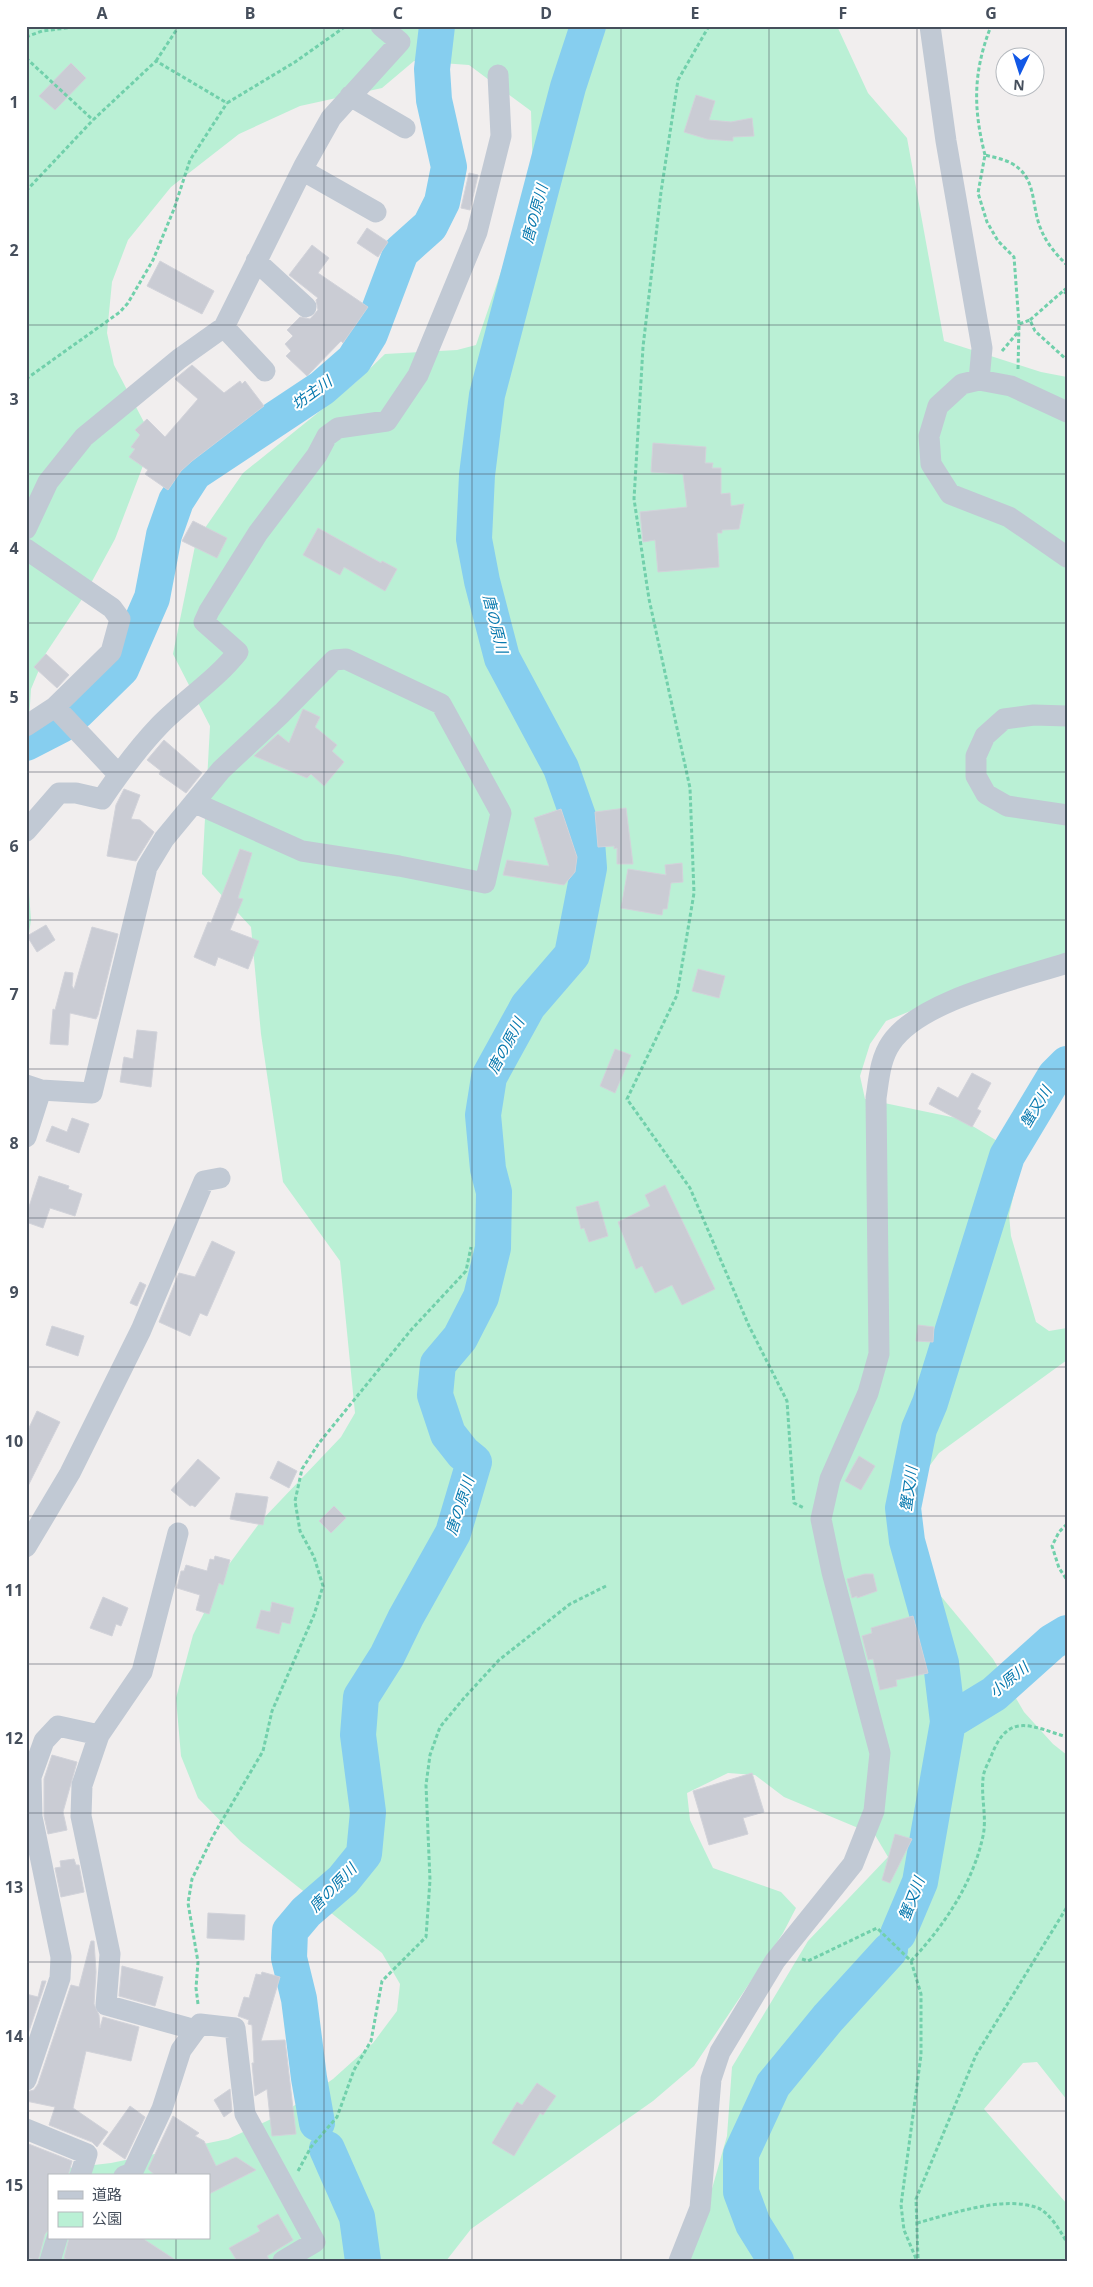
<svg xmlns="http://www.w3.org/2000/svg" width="1093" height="2287" viewBox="0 0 1093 2287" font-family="'Noto Sans','Noto Sans JP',sans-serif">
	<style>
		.green { fill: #baf0d5; fill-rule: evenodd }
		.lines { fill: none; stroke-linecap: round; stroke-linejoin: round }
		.river { stroke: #86ceef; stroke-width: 36 }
		.building { fill: #caccd4; stroke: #d2d3da }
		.path { stroke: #71d0ab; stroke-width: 3; stroke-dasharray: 4 2.5; stroke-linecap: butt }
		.minor { stroke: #c1c9d4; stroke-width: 21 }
		.grid { fill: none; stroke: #464f5c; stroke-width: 1; stroke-opacity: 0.55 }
		.labels { text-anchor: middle; stroke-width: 4; stroke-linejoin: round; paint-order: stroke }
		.water-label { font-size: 15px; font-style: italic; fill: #0779ae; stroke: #fff }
		.neatline { fill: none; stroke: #464f5c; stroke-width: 2 }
		.grid-label { font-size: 16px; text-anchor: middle; font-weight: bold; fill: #464f5c }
	</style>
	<rect width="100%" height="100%" fill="#f1eeee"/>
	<path class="green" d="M26,26H837L868,93L907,138L944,341L1041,372L1067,377V953L940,999L886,1021L870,1044L860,1076L865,1099L961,1119L1017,1153L1020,1167L1009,1215L1011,1236L1036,1322L1049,1331L1067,1328V1360L939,1453L911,1491L909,1506L935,1589L993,1659L1024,1712L1053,1744L1067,1755V2100L1037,2062L1023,2063L984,2109L1067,2204V2261H688L698,2238L727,2136L732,2067L808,1941L888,1857L875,1835L784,1797L755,1775L728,1773L687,1793L690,1820L713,1868L781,1892L796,1908L783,1933L694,2066L653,2101L471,2229L446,2261H26V2173L111,2163L228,2139L282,2114L333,2079L373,2043L397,2011L400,1984L382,1953L241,1842L198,1798L181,1756L176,1698L193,1635L227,1567L261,1521L341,1437L355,1413L340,1261L283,1182L261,1034L251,927L202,874L210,726L173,654L196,541L243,473L356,382L385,354L457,350L476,345L533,178L531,111L469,65L414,61L382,88L300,106L239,134L171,187L128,240L112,282L107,333L114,365L147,428L149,450L115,539L84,596L46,653L31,689L26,766ZM49,2176H209V2238H49Z
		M26,851L31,920L26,953Z"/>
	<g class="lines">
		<path class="river" d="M77,712L121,669L152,598L164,535L176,501L194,473L322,388L354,360L370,334L401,252L430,226L442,202L449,167L434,100L432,69L437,26
			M26,743L61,725
			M948,1722L994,1694L1052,1642L1067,1633
			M898,1934L920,1882L948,1722L941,1663L907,1541L903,1508L919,1429L930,1403L1007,1156L1055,1076L1067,1064
			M317,2123L309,2078L299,1999L289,1958L290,1931L306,1912L343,1880L364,1854L368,1812L358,1735L361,1697L387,1656L406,1617L453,1533L474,1462L463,1453L448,1434L435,1395L438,1364L460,1338L481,1297L493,1248L494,1192L488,1169L483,1115L489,1077L528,1006L572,955L589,868L587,842L561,768L502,658L482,581L474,539L477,475L487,395L568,87L588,26
			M327,2149L357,2217L363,2261
			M776,2261L753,2224L741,2192V2154L773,2085L828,2018L890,1950"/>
	</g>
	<path class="building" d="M71,63L86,78L55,110L39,96Z
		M696,95L715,101L709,120L731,122L752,118L754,136L733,137V141L707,139L684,132Z
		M469,173L478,175L470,210L461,208Z
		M367,228L388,242L378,257L357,243Z
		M312,245L329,258L318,273L368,307L343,343L341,341L307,376L286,356L291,351L285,344L293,336L287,330L300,317L310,319L318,310L316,300L318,298L289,275Z
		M160,261L214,291L202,314L147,286Z
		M192,365L224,393L240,381L242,384L245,381L264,406L192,461L181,471L168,490L145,474L148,470L129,457L135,449L131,447L140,435L135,430L147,419L165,437L198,399L175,379Z
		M653,443L706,447L705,463H713L712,468H721V494L730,493L731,506L744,504L739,529L722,530V533H717L719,567L658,572L655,540L643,542L640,512L687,507L683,474L651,472Z
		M193,521L227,538L217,558L182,541Z
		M318,528L381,563L382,561L397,569L385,591L344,567L340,575L303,555Z
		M46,654L69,675L57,688L34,667Z
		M303,709L320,717L315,727L337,745L332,751L344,762L324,786L311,774L307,778L254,756L278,734L289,743Z
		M164,740L202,773L186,793L159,774L161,771L147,760Z
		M124,789L140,795L131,819L140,820L154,832L136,861L107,856L116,805Z
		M626,808L633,864H617V848L614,849V846L598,847L595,812Z
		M561,809L577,857L575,872L564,885L503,875L507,860L549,866L534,818Z
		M240,849L252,853L238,898L243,899L230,930L259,941L248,969L218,957L215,966L194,957L208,922L211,923Z
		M682,863L683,882L671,883L667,909H663L662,915L621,908L628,869L666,875L665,865Z
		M46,925L55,940L37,952L27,936Z
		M92,927L118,934L98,1015L96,1019L70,1013L68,1045L50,1044L53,1009L55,1010L65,972L73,973L72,986L74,989Z
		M698,969L725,976L719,998L692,991Z
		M137,1030L157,1032L151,1087L120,1082L124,1057L133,1059Z
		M615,1049L631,1055L615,1093L600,1086Z
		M972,1073L991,1083L977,1109L981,1111L972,1127L929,1104L938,1087L958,1098Z
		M72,1118L89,1124L79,1153L46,1141L52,1126L67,1132Z
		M39,1176L69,1186L68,1189L82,1194L75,1216L50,1208L43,1228L26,1222V1216Z
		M665,1185L715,1289L682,1305L672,1285L655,1293L642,1266L636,1269L618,1222L650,1206L645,1195Z
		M598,1201L608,1236L589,1242L584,1228L581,1229L576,1207Z
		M212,1241L235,1252L207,1316L200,1313L190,1336L159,1322L179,1273L195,1277Z
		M140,1282L146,1285L137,1306L130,1303Z
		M918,1325L934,1327L933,1342L916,1341Z
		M52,1326L84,1336L78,1356L46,1345Z
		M37,1411L60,1422L26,1490V1434Z
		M859,1456L875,1466L861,1490L845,1481Z
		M198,1459L220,1478L195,1507L192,1505L190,1506L171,1490Z
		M278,1461L297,1471L289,1488L270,1478Z
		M236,1493L268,1497L263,1525L230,1519Z
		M334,1506L346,1518L331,1533L319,1521Z
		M215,1556L230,1560L223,1585L219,1583L209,1614L196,1610L200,1595L177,1588L181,1571H184L186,1565L207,1571L210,1559L214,1560Z
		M865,1574H873L877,1591L857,1598V1596L852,1598L847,1579Z
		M103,1597L128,1608L121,1626L116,1624L112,1636L90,1628Z
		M272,1602L294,1608L290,1624L282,1622L279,1634L256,1628L261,1610L270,1612Z
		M913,1616L928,1673L896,1680L897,1686L880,1690L873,1659L868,1660L862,1636L872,1633L871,1628Z
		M52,1755L77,1762L63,1812L67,1830L48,1834L44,1816V1779Z
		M752,1773L764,1812L743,1818L748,1834L709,1845L693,1791Z
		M895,1834L912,1839L890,1883L882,1880Z
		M74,1859L76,1865H79L84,1892L61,1897L55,1868L61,1867L60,1861Z
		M208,1913L245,1915L244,1940L207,1938Z
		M91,1941H94L96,1972L94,2004L99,2015L100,2028L103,2017L139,2027L131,2061L86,2051L73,2108L108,2132L97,2147L92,2142L49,2125L55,2107L26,2101V2092L34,2090L38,2084L71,1985L79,1987Z
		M122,1966L163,1977L155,2006L119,1996Z
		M262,1972L280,1977L261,2041L285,2040L296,2134L272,2136L267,2089L255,2096L252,2063H254L252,2025L248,2024L249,2020L238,2016L244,1997L249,1998L256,1974L261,1975Z
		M42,1981H46L26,2040V1994L38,1997Z
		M537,2083L556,2096L543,2115L540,2113L514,2156L492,2143L517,2102L522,2105Z
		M230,2089L232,2111L224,2117L214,2100Z
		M130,2106L145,2117L125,2159L103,2144Z
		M173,2116L199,2133L195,2136L204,2141L216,2166L236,2157L256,2170L209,2194V2176H156L148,2169Z
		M26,2143L72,2161L68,2176H49V2229L45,2234L38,2261L26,2257Z
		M278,2214L293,2240L267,2256L270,2261H237L229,2248L260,2231L257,2226Z
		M69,2238H142L177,2261H70L64,2258Z"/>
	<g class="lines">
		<path class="path" d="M709,26L678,80L661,192L643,347L634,499L649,599L690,788L694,893L677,995L627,1099L690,1188L749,1326L787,1401L794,1503L804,1508
			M26,37L42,31L83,26
			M26,58L93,120
			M156,61L179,26
			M985,155C973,108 973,72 991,26
			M26,191L93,120L156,61L227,103L295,62L346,26
			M1067,288L1063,291L1067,294
			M1030,320L1063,291
			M1019,324L1014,257L998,241L987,222L978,193L985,155C993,157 1003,159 1011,163C1037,177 1031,204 1040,227C1046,243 1055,253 1067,265
			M1002,351L1019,331
			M1018,369L1019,324L1030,320L1035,331L1067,360
			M26,379L120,312L128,303L153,260L174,209L190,160L227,103
			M1067,1524L1059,1532L1052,1546L1059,1568L1067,1580
			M802,1959L808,1961L877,1928L911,1961L921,1994V2055L901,2205L904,2230L917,2261
			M911,1961C944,1926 973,1883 983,1836C987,1818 981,1798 983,1779C983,1771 989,1762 992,1754C1009,1711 1033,1727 1067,1737
			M198,2004L196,1988L198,1962L188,1903L192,1879L213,1836L263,1751L272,1711L314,1615L323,1586L314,1557L300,1531L295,1501L302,1469L319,1443L411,1330L466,1271L471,1247
			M298,2171L311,2147L337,2117L354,2070L371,2041L382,1981L426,1937L430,1880L426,1785L430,1755L440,1727L464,1698L499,1660L570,1604L606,1586
			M917,2223C951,2214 1004,2195 1038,2208C1049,2212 1062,2233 1067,2243
			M918,2258L916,2199L976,2055L1067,1907"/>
		<path class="minor" d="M930,26L946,141L982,348L979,380
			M350,96L405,128
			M302,170L376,212
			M256,261L306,307
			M224,327L265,371
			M1067,412L1011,386L979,380L962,384L938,406L929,436L931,464L950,494L1009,517L1067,557
			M26,529L48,482L84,437L179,359L224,327L304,166L331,118L400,42L381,26
			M26,549L112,608L120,619L111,652L55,707L26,726
			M55,707L119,775
			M1067,716L1034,715L1004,719L985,736L976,756V776L986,794L1007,806L1067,815
			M26,831L59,793H76L102,799C119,774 138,748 159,726C184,700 215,681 238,652L204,622L209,611L258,533L317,455L327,436L338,428L387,421L418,375L477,232L501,136L498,75
			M26,1085L41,1090L92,1093L147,867L164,839L221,770L282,713L334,660L346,659L441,704L501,813L485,883L399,866L302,851L195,803
			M26,1137L41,1090
			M178,1533L142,1672L99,1735L82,1785L81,1816L110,1954L106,2005L196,2030
			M26,1547L70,1473L141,1330L204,1181L220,1178
			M26,2080L60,1978L61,1957L32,1817L31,1777L44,1741L58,1726L99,1735
			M26,2129L87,2154L80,2176
			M124,2176L132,2173L162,2109L181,2050L200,2024L235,2028L245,2114L315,2242L283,2261
			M50,2261L57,2238
			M679,2261L700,2208L711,2079L720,2052L775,1961L853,1864L874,1811L880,1753L832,1572L821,1519L830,1479L868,1393L879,1354L876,1098C879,1079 880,1059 891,1043C920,1000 1018,979 1067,963"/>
	</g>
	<path class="grid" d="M176,26V2176M324,26V2261M472,26V2261M621,26V2261M769,26V2261M917,26V2261M26,176H1067M26,325H1067M26,474H1067M26,623H1067M26,772H1067M26,920H1067M26,1069H1067M26,1218H1067M26,1367H1067M26,1516H1067M26,1664H1067M26,1813H1067M26,1962H1067M26,2111H1067M176,2238V2261"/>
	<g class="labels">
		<g class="water-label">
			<text transform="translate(535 214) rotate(-75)" y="5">唐の原川</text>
			<text transform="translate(312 393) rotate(-36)" y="5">坊主川</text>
			<text transform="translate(495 624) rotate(76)" y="5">唐の原川</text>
			<text transform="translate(506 1046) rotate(-62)" y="5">唐の原川</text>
			<text transform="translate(1036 1107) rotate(-59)" y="5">蟹又川</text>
			<text transform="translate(909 1489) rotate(-82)" y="5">蟹又川</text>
			<text transform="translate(460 1506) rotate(-72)" y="5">唐の原川</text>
			<text transform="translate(1009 1680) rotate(-39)" y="5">小原川</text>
			<text transform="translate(333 1888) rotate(-46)" y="5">唐の原川</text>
			<text transform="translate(912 1899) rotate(-69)" y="5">蟹又川</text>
		</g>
	</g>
	<rect width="1093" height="2287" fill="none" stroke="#ffffff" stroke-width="55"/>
	<rect x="48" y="2174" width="162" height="65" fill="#ffffff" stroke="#b5b9be"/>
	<rect x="58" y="2191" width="25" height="8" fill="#c1c9d4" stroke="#b5b9be"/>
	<text x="92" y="2200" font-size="15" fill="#464f5c">道路</text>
	<rect x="58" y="2212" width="25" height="15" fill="#baf0d5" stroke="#b5b9be"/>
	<text x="92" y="2224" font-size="15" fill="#464f5c">公園</text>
	<g transform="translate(1020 72) rotate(184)"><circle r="24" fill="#ffffff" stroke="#b5b9be"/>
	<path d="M0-4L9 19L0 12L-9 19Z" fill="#1258e6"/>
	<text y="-8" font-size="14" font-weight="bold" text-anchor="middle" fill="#464f5c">N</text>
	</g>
	<rect x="28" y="28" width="1038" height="2232" class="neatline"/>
	<g class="grid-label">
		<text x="102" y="19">A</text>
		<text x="250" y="19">B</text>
		<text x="398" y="19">C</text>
		<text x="546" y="19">D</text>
		<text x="695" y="19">E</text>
		<text x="843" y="19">F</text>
		<text x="991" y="19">G</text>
		<text x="14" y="108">1</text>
		<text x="14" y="256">2</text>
		<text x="14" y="405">3</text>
		<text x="14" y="554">4</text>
		<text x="14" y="703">5</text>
		<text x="14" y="852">6</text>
		<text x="14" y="1000">7</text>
		<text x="14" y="1149">8</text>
		<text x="14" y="1298">9</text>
		<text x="14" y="1447">10</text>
		<text x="14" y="1596">11</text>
		<text x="14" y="1744">12</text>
		<text x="14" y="1893">13</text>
		<text x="14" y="2042">14</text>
		<text x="14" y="2191">15</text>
	</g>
</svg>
